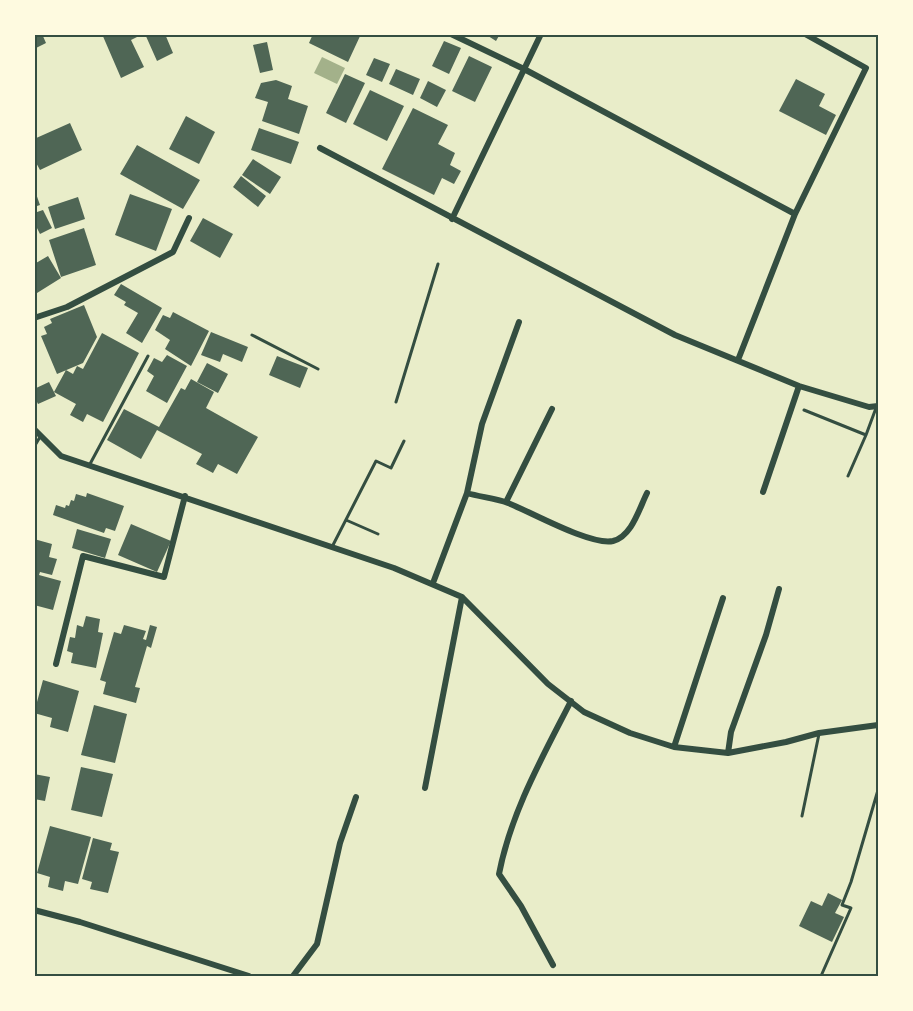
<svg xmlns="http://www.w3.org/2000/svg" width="913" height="1011" viewBox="0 0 913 1011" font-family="'Noto Sans',sans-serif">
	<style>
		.water { fill: #a3b18a }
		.building { fill: #4f6655 }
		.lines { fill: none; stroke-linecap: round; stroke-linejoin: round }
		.path { stroke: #344e41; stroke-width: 3 }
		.service { stroke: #344e41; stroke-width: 3 }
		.minor { stroke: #344e41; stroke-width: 6 }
		.neatline { fill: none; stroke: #344e41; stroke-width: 2 }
	</style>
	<rect width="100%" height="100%" fill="#e9edc9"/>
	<path class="water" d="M322,57L345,68L337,84L314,73Z"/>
	<path class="building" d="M34,34H42L46,43L34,49Z
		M102,34H143L131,40L144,67L121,78Z
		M145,34H165L173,53L157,61Z
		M313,34H361L348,62L309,43Z
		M485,34H500L496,41Z
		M444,41L461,48L449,74L432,66Z
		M267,42L273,70L260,73L253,45Z
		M469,56L492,67L475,102L452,91Z
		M374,58L390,64L382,82L366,75Z
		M396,69L420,79L413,95L389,84Z
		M345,74L365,83L346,123L326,113Z
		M796,79L825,94L819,106L836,115L826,135L779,111Z
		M276,80L292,86L288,99L308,106L299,134L262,121L268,102L255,98L261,83Z
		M428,81L446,90L437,107L420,98Z
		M370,90L404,106L387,141L353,124Z
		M413,108L448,125L438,144L455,153L450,165L461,171L454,184L442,178L434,195L382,169Z
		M186,116L215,132L199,164L169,149Z
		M70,123L82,150L40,170L34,159V139Z
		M259,128L299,142L291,164L251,150Z
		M137,145L200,180L183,209L120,174Z
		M253,159L281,177L270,194L242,175Z
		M241,176L266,196L258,207L233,187Z
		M34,188L40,205L34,207Z
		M130,194L172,209L156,251L115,235Z
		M78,197L85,219L55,229L48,207Z
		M43,210L52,228L40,234L34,222V213Z
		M203,218L233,234L220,258L190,241Z
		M84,228L96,265L61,277L49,240Z
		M48,256L61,278L37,293L34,289V260L36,263Z
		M121,284L162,308L142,343L126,333L138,313L124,305L126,302L114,295Z
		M84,305L97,337L83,363L57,374L41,336L47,334L44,327L52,323L50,319Z
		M173,312L209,331L191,366L165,349L170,340L155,330L163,315L170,318Z
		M211,332L248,347L242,362L223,354L220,362L201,355Z
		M102,333L139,353L103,422L87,414L83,422L70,415L76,404L54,392L66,370L73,374L77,366L83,369Z
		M167,355L187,366L167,403L146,391L154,376L147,371L154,358L162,362Z
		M277,356L308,368L300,388L269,375Z
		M207,363L228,374L218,393L197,382Z
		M191,379L214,392L206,408L258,437L237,474L218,464L213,473L196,464L202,454L157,430L141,459L107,440L124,409L159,427L181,388L185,390Z
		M49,382L56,396L38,404L34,396V389Z
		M87,493L124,506L115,531L106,528L104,533L53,515L56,505L65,508L66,505L69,506L71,500L74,501L76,494L86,497Z
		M131,524L171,541L157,572L118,555Z
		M77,529L111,539L105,558L72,548Z
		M34,539L52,544L49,557L57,559L52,575L40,572L39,575L61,581L53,610L34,605Z
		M86,616L100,619L98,632L103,633L96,668L71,663L73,653L67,651L70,637L75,638L77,625L83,627Z
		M124,625L146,631L143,639L146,640L150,625L157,627L151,648L147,646L135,687L140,688L136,703L103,694L106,682L100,680L114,632L121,634Z
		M43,680L79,691L68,732L50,727L52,718L34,713Z
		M94,705L127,714L115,763L81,755Z
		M81,767L113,774L102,817L71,810Z
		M34,774L50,777L45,801L34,799Z
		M50,826L91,837L78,884L65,881L63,891L48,887L50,877L37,873Z
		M93,838L112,843L110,850L119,852L108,893L90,889L92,882L82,879Z
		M828,893L842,900L835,913L844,917L832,942L799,926L811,901L822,906Z"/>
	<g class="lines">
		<path class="path" d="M821,976L851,908L842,905L851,882L878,790"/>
		<path class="service" d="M252,335L318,369
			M396,402L438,264
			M804,410L866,435L876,408
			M34,447L40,437
			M90,464L148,356
			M848,476L866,435
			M346,520L378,534
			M332,547L376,461L391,468L404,441
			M802,816L819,734"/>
		<path class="minor" d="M451,34L524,69L795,214
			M320,148L675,335L799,386L869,407L878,406
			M452,219L541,34
			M34,318L67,307L173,252L189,218
			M738,360L795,214L866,68L805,34
			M34,429L61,456L394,568L462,597L548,684L584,712L630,733L674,747L728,753L786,742L819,733L878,725
			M763,492L799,386
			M467,493L482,424L519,322
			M506,502L552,409
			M433,583L467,493C480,497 495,498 508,503C531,512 591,546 613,541C632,536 639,509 647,493
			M56,664L83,556L164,577L185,496
			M674,747L723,598
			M728,753L731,732L766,635L779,589
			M425,788L462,597
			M34,910L80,922L249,976
			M553,965L521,906L499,874C511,812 543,756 571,701
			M293,976L317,944L340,843L356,797"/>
	</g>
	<rect width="913" height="1011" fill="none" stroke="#fefae0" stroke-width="72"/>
	<rect x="36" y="36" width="841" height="939" class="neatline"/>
</svg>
